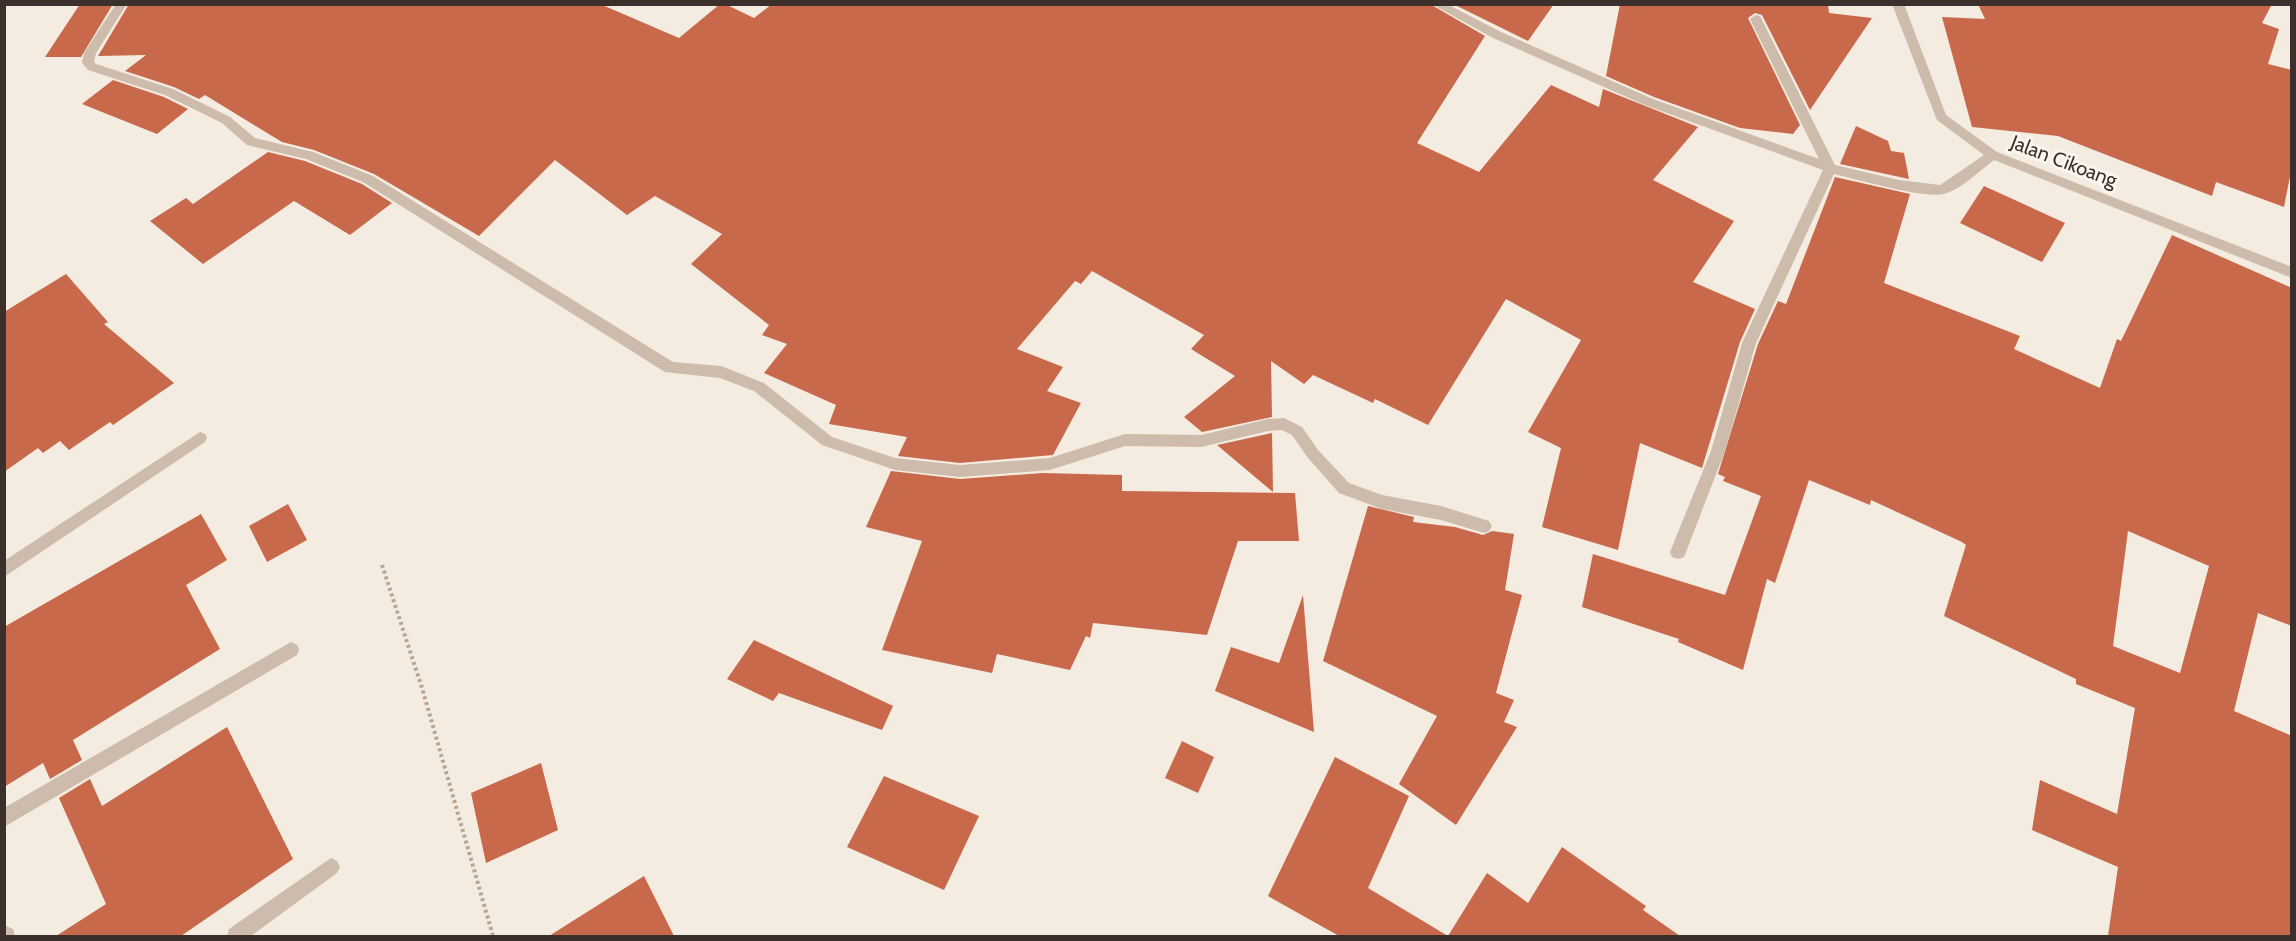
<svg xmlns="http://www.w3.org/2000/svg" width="2296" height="941" viewBox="0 0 2296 941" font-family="Cabin,sans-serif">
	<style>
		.building { fill: #c8694b; fill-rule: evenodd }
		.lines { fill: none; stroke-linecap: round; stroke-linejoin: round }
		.path { stroke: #b9a596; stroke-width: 4; stroke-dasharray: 3 3; stroke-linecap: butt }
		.minor { fill: #cdbbac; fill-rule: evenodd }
		.labels { text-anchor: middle; stroke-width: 6; stroke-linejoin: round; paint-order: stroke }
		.street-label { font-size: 20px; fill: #3b302b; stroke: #fbf5ee }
	</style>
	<rect width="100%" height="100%" fill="#f4ebe1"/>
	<path class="building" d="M80,4H113L81,57H45Z
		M129,4H600L679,38L720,4H725L754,18L772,4H1430L1485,36L1417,143L1479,172L1551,85L1599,107L1603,89L1698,127L1653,180L1734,221L1693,282L1755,309L1740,342L1702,468L1640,443L1618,550L1542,527L1561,448L1528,432L1581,340L1506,299L1428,425L1375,399L1373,403L1313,375L1304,384L1271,361L1272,417L1202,432L1184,417L1235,376L1191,349L1204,335L1092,271L1081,284L1075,281L1017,349L1063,367L1047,391L1081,403L1053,455L960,463L898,456L907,437L829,424L836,405L764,373L787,344L762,335L769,325L691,264L722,234L655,196L627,215L555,160L479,236L374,174L314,150L282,142L205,95L199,99L174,87L125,71L146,55L98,56Z
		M1453,4H1554L1528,41Z
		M1620,4H1828L1829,13L1872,18L1810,110L1762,15L1755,13L1748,18L1800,125L1793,134L1740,128L1654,97L1606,76Z
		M1978,4H2272L2262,23L2279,29L2268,64L2292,70V166L2284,207L2216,182L2212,196L2058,136L1972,127L1942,17L1985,19Z
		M113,80L164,97L188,109L157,134L82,104Z
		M1856,126L1888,141L1891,151L1904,153L1909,179L1840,164Z
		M268,152L305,161L362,184L392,203L350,235L294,201L203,264L150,221L186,198L193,204Z
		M1835,177L1910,194L1884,283L2020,336L2014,349L2100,388L2117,339L2121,341L2172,235L2292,288V626L2258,613L2234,711L2292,736V936H2108L2118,867L2032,830L2040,780L2117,814L2135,708L2076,684V679L1944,616L1966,545L1962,542L1871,500L1870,505L1809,480L1775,583L1767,579L1743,670L1678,642L1679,639L1582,607L1593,554L1725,595L1761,496L1723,481L1725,477L1718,474L1758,344L1778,301L1786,304ZM2128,531L2209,566L2180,673L2113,646Z
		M1984,186L2065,223L2042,262L1960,223Z
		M66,274L108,322L104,324L174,383L113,425L110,422L69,450L60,441L43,453L38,448L4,472V312Z
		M1272,433L1273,492L1217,445Z
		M891,471L960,479L1043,473L1122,475V491L1295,493L1299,541H1238L1207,635L1093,623L1090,638L1086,636L1070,670L997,654L992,673L882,650L922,541L866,527Z
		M288,504L307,540L267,562L249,526Z
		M1368,506L1414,517L1413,522L1455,527L1483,535L1492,531L1514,534L1505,590L1522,595L1496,693L1514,700L1504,722L1517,727L1456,825L1399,784L1437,716L1323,661Z
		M201,514L227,560L186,585L220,649L73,740L82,760L50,779L43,763L4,787V627Z
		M1303,595L1314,732L1215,691L1231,647L1279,663Z
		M754,640L893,706L882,730L779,693L773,701L727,679Z
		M227,727L293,859L181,936H56L106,904L59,798L90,779L102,806Z
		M1182,741L1214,757L1198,793L1165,778Z
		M1335,757L1409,796L1368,888L1448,936L1487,873L1528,903L1562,847L1646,906L1643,910L1680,936H1339L1268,896Z
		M541,763L558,830L486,863L471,793Z
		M884,776L979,816L944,890L847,847Z
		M644,876L674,936H549Z"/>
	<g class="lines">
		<path class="path" d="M382,565L422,688L493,936"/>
		<path class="minor" d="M116,4H127L96,53L94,62L96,64L173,89L230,117L255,138L313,152L373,176L673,362L721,366L764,383L832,437L895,458L960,465L1050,458L1125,434L1201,435L1268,419L1284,418L1302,427L1318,450L1349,483L1382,495L1441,506L1489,521L1492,526L1489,531L1484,533L1441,520L1382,509L1339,493L1308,458L1292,435L1282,430L1268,431L1201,447L1125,446L1050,470L960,477L895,470L822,445L754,391L720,378L665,372L363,182L306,159L247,145L222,123L165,95L88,70L82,63L84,53Z
			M1432,4H1447L1501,32L1653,99L1819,159L1750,19L1756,15L1760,16L1835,165L1899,180L1940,185L1984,155L1937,120L1892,4H1904L1946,115L1997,152L2292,267V278L1994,160C1979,171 1962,189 1944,194C1924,199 1856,179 1834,174L1756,343L1725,451L1686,552L1684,557L1678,559L1672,557L1670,552L1711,451L1742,343L1823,170L1645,105L1493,38Z
			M200,432L205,434L207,438L205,442L4,577V561Z
			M291,642L297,645L299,650L297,655L4,827V808Z
			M331,858L337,861L340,867L337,873L251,936H227L229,929Z
			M4,925L13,929L15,936H4Z"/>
	</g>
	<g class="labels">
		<g class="street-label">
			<text transform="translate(2064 161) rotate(21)" y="7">Jalan Cikoang</text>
		</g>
	</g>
	<rect width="2296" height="941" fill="none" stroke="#3b302b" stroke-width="12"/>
</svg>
